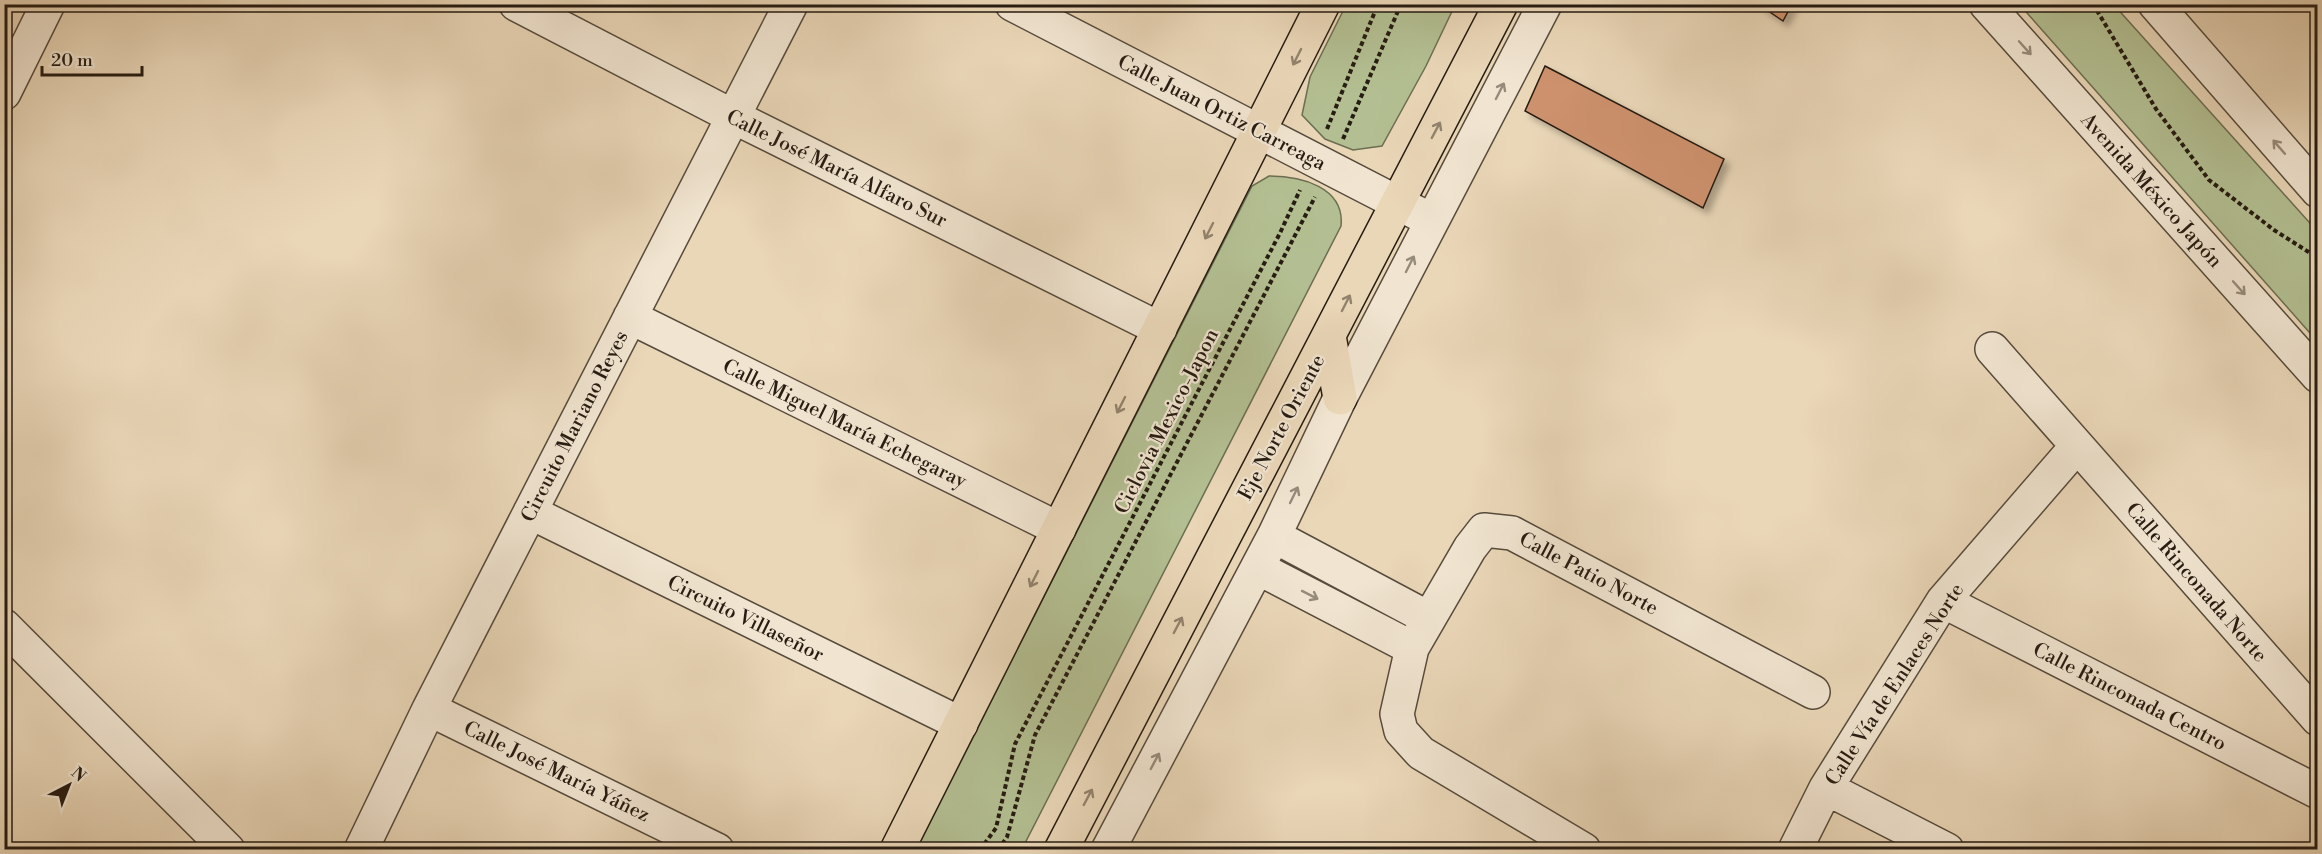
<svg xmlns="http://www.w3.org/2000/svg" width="2322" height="854" viewBox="0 0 2322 854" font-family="'Libre Bodoni',serif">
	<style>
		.green { fill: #b3bf92; stroke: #6c6e52; stroke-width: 1.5 }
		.building { fill: #cd916d; stroke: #261c12; stroke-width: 1.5; filter: url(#shadow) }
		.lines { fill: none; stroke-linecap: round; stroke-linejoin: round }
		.minor-casing { stroke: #574b3c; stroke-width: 36 }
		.major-casing { stroke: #261c12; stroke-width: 36 }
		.path { stroke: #261c12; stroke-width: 4; stroke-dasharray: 4.5 3; stroke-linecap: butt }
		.minor { stroke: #f1e5d1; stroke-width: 33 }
		.major { stroke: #ead7b8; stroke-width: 33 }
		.oneway { stroke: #968b7b }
		.oneway2 { stroke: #92836d }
		.labels { text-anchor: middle; stroke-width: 4.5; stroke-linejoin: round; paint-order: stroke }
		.street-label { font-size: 20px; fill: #261c12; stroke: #f1e5d1 }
	</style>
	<defs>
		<filter id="shadow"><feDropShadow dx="5.5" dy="5.5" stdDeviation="3" flood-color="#0004"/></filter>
	</defs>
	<rect width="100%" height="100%" fill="#ead7b8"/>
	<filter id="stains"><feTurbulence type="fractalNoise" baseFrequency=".00333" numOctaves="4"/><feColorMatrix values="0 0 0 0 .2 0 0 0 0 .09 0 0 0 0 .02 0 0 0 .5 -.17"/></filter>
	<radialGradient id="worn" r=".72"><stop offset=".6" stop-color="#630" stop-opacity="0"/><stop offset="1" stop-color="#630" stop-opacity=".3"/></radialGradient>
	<path class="green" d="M1346,5H1455L1426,66L1382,146L1353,150L1325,139L1302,115L1310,77Z
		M2020,5H2114L2317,231V341Z
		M1269,176C1301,176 1345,187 1341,226L1022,849H916L1252,186Z"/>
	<path class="building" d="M1758,4H1792L1783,21Z
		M1545,66L1724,159L1703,208L1525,111Z"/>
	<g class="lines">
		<g class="minor-casing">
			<path id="minor" d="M516,4L734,117L1160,329
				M1012,4L1421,215
				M1986,4L2318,376
				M2155,4L2318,191
				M4,93L48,4
				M630,317L1059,529
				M1992,349L2318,719
				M530,512L961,724
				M1274,536L1428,618
				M1258,568L1412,648
				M1943,601L2318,792
				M4,626L228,850
				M429,709L717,850
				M1826,788L1947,850
				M361,850L429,709L791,4
				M1108,850L1274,536L1340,398L1545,4
				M1584,850L1421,753L1401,731L1397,714L1412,648L1470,548L1484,530L1512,533L1813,692
				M1795,850L1826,788L1943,601L2077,446"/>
		</g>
		<g class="major-casing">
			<path id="major" d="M1329,336L1340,398
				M897,850L1323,4
				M1061,850L1501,4"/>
		</g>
		<path class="path" d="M2093,4L2156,109L2209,180L2274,230L2318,258
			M1327,129L1378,4
			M1343,139L1401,4
			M980,850L996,828L1015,744L1280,233L1300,190
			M998,850L1007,837L1035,735L1315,197"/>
		<use href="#minor" class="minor"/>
		<use href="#major" class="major"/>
	</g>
	<defs><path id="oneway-shaft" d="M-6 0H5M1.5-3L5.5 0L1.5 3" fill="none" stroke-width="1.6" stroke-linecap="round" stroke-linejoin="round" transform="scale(1.5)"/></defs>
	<g class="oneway">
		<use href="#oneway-shaft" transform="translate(2025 48) rotate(48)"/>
		<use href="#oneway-shaft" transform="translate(1500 91) rotate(-63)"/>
		<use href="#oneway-shaft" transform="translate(2279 147) rotate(-131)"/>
		<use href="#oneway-shaft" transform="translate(1410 264) rotate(-63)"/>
		<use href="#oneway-shaft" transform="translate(2239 288) rotate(48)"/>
		<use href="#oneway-shaft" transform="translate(1294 495) rotate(-64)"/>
		<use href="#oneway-shaft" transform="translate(1310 595) rotate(27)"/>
		<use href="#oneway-shaft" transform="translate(1155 761) rotate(-62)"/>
	</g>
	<g class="oneway2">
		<use href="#oneway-shaft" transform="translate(1297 57) rotate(117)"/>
		<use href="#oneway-shaft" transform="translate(1436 130) rotate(-62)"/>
		<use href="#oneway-shaft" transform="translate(1209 231) rotate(117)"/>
		<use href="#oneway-shaft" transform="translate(1346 303) rotate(-63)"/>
		<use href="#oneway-shaft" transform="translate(1121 405) rotate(117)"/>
		<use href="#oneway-shaft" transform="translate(1034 579) rotate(117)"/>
		<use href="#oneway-shaft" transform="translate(1178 625) rotate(-62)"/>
		<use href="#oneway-shaft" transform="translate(1088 797) rotate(-62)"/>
	</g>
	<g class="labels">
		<g class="street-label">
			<text transform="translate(1222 112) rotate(27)" y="7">Calle Juan Ortiz Carreaga</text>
			<text transform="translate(837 168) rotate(26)" y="7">Calle José María Alfaro Sur</text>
			<text transform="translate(2152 190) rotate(48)" y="7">Avenida México Japón</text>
			<text transform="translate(1166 421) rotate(-63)" y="7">Ciclovia Mexico-Japon</text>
			<text transform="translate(845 423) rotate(26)" y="7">Calle Miguel María Echegaray</text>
			<text transform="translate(574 426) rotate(-63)" y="7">Circuito Mariano Reyes</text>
			<text transform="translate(1281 427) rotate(-62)" y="7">Eje Norte Oriente</text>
			<text transform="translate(1589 573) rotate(28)" y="7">Calle Patio Norte</text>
			<text transform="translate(2197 582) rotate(49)" y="7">Calle Rinconada Norte</text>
			<text transform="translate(746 618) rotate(26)" y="7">Circuito Villaseñor</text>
			<text transform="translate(1894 684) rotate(-57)" y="7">Calle Vía de Enlaces Norte</text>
			<text transform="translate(2130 696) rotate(27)" y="7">Calle Rinconada Centro</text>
			<text transform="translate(557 771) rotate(26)" y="7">Calle José María Yáñez</text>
		</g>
	</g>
	<rect width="2322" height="854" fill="none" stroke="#ead7b8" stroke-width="24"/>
	<rect x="6" y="6" width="2310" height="842" fill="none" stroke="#261c12" stroke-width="3"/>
	<rect x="12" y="12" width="2298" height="830" fill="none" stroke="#261c12" stroke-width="1.5"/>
	<g transform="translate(69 785) rotate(42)" stroke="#f1e5d1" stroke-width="4.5" paint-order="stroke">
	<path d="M0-4.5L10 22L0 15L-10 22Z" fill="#261c12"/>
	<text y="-9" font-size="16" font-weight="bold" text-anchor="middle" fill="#261c12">N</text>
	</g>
	<path d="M42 66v9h100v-9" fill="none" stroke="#261c12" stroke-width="3"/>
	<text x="51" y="66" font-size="18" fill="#261c12" stroke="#f1e5d1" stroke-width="4.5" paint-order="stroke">20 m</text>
	<rect width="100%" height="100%" filter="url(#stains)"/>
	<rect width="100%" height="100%" fill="url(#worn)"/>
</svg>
